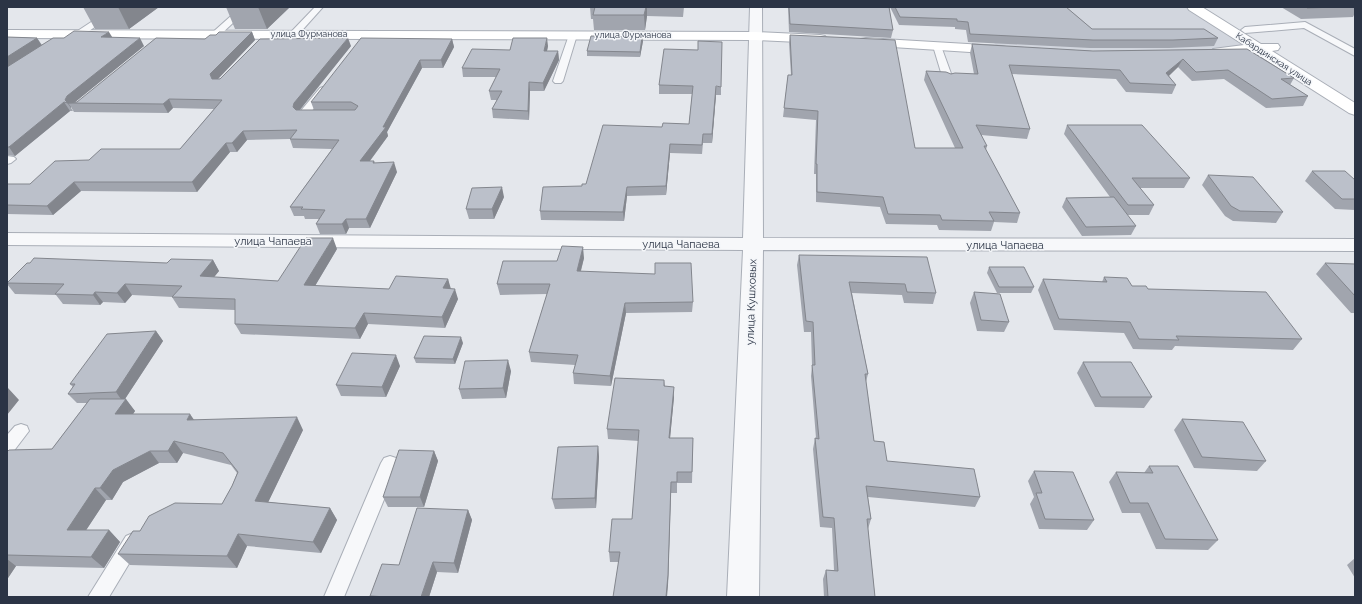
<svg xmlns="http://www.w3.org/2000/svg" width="1362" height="604" viewBox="0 0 1362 604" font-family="Raleway,sans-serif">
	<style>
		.built { fill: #d2d6de }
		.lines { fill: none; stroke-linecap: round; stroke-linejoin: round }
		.lane-casing { stroke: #a9aeb7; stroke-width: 2 }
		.street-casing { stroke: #a9aeb7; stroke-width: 2 }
		.secondary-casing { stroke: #a9aeb7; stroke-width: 2 }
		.lane { fill: #f7f8fa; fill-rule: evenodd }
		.street { fill: #f7f8fa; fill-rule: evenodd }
		.secondary { fill: #fff; fill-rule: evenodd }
		.wall { fill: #a1a5ae }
		.shaded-wall { fill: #83868d }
		.building { fill: #bbc0ca; stroke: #83868d }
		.labels { text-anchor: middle; stroke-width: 3; stroke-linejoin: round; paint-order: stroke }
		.far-street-label { font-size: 9px; fill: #2b3445; stroke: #f4f6f9 }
		.street-label { font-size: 11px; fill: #2b3445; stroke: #f4f6f9 }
	</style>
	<rect width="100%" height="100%" fill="#e4e7ec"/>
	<path class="built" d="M946,7H1193L1257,48L1169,54L1000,49L976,25Z"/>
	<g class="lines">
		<g class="lane-casing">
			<path id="lane" d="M114,7H123L82,36H76L75,34L76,32Z
				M241,7H250L219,36H213L212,34L213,32Z
				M315,7H323L297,36H291L290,34L291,32Z
				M1305,22L1355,49V56L1304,28L1245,33L1241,30L1245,27Z
				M573,32L577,35L563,81L561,83H555L553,81L569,35Z
				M937,43L941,46L953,79L951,81L948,82L943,79L933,46Z
				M323,87L328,90L311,112L321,113L322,115L321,117H299L298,115L299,113L320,88Z
				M7,156L14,157L16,159L11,163L7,164Z
				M21,424L27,426L29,431L13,452L7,454V435L15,426Z
				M390,456L396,458L399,463L344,597H324L381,463L384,458Z
				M133,533L140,536L142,542L109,597H88L126,536Z"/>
		</g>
		<g class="street-casing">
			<path id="street" d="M750,7H762L763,238L1355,239V251L763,250L759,597H727L743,250L7,245V233L743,238Z"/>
		</g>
		<g class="secondary-casing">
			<path id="secondary" d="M1187,7H1202L1261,44H1278L1280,47L1278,50L1272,51L1355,103V115L1349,113L1255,53L1218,56L1213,55L1211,52L1213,49L1244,45L1189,10Z
				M7,30L755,32L820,35L825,36L827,39L825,42L820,43L755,40L7,38Z
				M866,38L1001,46L1006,47L1008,50L1006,53L1001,54L861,45L859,42L861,39Z"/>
		</g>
		<use href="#lane" class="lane"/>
		<use href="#street" class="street"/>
		<use href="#secondary" class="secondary"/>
	</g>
	<path class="wall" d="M83,7H159L129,29H95Z
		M226,7H290L267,29H235Z
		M590,7H684L683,17L647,16L645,30H594L593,19H591Z
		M788,7H889L893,30L891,38L789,32Z
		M890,7H1066L1092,29L1218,38L1214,46L1169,48H1090L968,42L966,30L955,29V27L899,25Z
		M1281,7H1355V13L1353,17L1301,19Z
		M252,32L255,40L218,79L351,46L300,110H314L311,102L452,39L454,47L443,68H422L387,132L388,136L370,161H374L375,163L397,172L370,228H349L346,234H320L316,224L319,219H305L304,216H294L290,207L332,149L293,148L290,139L247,140L237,152H230L197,192L81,191L53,215L7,214V184H30L89,160L180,149L214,109L173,108L168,113L74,112L71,107V108L73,111H70L15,156L7,155V37L37,38L42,45L112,38L144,46L75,102H77L205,39L216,35Z
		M790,35L915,148H955L924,80L926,71L951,74H974L970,53L972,44L1093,51L1247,49L1294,78L1290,85L1308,96L1303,106L1266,108L1224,79L1192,81L1178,67L1169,76L1176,85L1172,94L1126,92L1116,79L1012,74L1030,129L1027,139L981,135L987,146L986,150L1020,213L1017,223L994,222L991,231L939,230L937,225L886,224L880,207L816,202V174H814L816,120L783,117L788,75H791L789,43Z
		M643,41L640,57L587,56V51Z
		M548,46L547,51H558L559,60L544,91H530L529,120L493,118L492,109L497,100H491L489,91L496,77H463L462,68L510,50Z
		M659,85L721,87V95H716L712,143H703L702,154L670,153L666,195L627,196L624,221L541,220L540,211L586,184L662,127L689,124L692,94H659Z
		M1067,125L1190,178L1184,188H1140L1154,205L1149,215H1127L1136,226L1131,235L1082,236L1062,207L1066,198L1110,197L1064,134Z
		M1312,171L1355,180V210L1335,209L1305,181Z
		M1208,175L1283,212L1276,223L1233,221L1225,216L1202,185Z
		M504,197L494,219H469L466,209Z
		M337,249L315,286L389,289L448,279L450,289L458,299L445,328L368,324L360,339L241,334L235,324V310L179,308L172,297H173L132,295L125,303L103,302L100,305L63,304L56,295L15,294L7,284V283L167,263L213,260L219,271L214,277L278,281Z
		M799,255L936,293L933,304L904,303L902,295L852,293L868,374L866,382L874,441L887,461L980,497L975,507L868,497L871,519L868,529L875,597H824L823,579L826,570H834L832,528L820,527L813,449L815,438H816L811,376L812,366L811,332H804L797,265Z
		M584,258L581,271L693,302L692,312L626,313L611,386L574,384L573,373L575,365L531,362L529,352L547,294L500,295L497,284L557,261Z
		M1325,263L1355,264V313H1351L1316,274Z
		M989,267L1034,287L1031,293H997L987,273Z
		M1104,277L1132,286L1148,289L1302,339L1293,350L1175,346L1172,350L1133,349L1124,333L1054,330L1038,290L1043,279L1102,282Z
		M974,292L1009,322L1004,332L977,331L970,303Z
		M156,331L163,341L125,399L135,411L133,414L303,430L268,502L330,508L337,520L321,553L247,546L237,568L130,565L118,554L140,531L222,504L232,486L237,473L231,465L183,453L177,463H159L123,482L112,500H106L86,530H109L120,542L104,568L16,566L8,578H7V452L52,449L87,403H77L68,394L73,387L70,384Z
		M463,343L455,364L416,363L414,358Z
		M1083,362L1152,397L1144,408L1095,407L1077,373Z
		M400,366L386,397L341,396L336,385Z
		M511,371L506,398L462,399L459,389Z
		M664,380L665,386L674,397L670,438H693L692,483H677V493H671L668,585L618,562H610L609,552L632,519L639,441L608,439L607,429Z
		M1182,419L1266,461L1257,471L1194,468L1174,430Z
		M598,446L599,457L596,508L555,509L552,499Z
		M434,451L438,461L424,507H388L383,497Z
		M1149,466L1218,540L1208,550L1156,549L1140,513H1122L1109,482L1116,472L1144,473Z
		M1034,471L1094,520L1087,530L1039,529L1030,504L1034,497L1028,481Z
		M468,510L472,520L458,573L437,572L429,597H370V596L399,565Z
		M1355,558V578L1347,565Z"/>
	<path class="shaded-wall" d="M118,7H159L129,29Z
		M258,7H290L267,29Z
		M646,7H647V16L645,30L644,15Z
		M109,32L114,40L101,37Z
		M252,32L255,40L214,83L210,74Z
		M642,37L643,41L640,57V52Z
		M37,38L42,46L7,69V57Z
		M140,38L144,46L74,103H68L71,107V108L65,100L67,96Z
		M348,38L351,46L298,112L293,107L294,103Z
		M547,38L548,46L545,60L544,51Z
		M452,39L454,47L443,68L441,60Z
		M558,51L559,60L544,91L543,83Z
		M1183,59L1178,67L1162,82L1166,73Z
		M420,60L422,68L387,132L388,136L363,170L360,161L383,127Z
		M529,82L530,91L529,120L528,111Z
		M716,86V95L712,143V134Z
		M169,99L173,108L168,113L163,104Z
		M64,102L70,111L15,156L9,147Z
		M243,131L247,140L237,152L232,143Z
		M226,143L230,152L197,192L192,182Z
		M670,144V153L666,195V186Z
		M394,162L397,172L370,228L366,219Z
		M74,182L81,191L53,215L47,206Z
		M502,187L504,197L494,219L492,209Z
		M627,187V196L624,221L623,212Z
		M346,219L349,228L346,234L342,224Z
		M333,238L337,249L309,296L304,285Z
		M583,247L584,258L578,281L577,271Z
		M213,260L219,271L206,287L200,276Z
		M448,279L451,289L443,288Z
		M125,284L132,295L125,303L117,293Z
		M455,289L458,299L445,328L442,317Z
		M95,292L103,302L100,305L93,295Z
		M625,303L626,313L611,386L610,376Z
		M364,313L368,324L360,339L355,328Z
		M156,331L163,341L123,402L116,392Z
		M461,337L463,343L455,364L453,359Z
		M396,355L400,366L386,397L382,387Z
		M508,360L511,371L506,398L503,388Z
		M674,387V397L669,449V438Z
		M8,388L19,400L7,415V389Z
		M126,399L135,411L125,426L115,414Z
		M190,414L199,427L187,420Z
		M297,417L303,430L263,513L255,501Z
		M174,441L183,453L177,463L168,451Z
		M598,446L599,457L596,508L595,498Z
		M150,451L159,463L123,482L112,500L100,488L113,470Z
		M434,451L438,461L424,507L420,497Z
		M671,482L668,585L667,597H666Z
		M95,488L106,500L79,541L67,530Z
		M330,508L337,520L321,553L313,542Z
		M468,510L472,520L458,573L454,563Z
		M109,530L120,542L104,568L91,557Z
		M238,534L247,546L237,568L227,556Z
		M7,559L16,566L8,578L7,577Z
		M433,562L437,572L429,597H421Z"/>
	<path class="building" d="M595,7H646L644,15H593Z
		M789,7H889L893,30L790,24Z
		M895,7H1066L1092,29H1204L1218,38L1173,40H1093L970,34L968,22L957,21V19L900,17Z
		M1306,7H1338L1307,8Z
		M74,31L109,32L101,37L140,38L67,96L65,100L68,103L64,102L9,147H7V67L53,38H64Z
		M219,32H252L210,74L212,79H220L260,39L348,38L294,103L293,107L296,110H355L358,106L351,102H311L361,38L452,39L441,60H420L383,127H386L360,161H374L373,163L394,162L366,219H346L342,224H316L325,210L301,209L303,207H290L339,140L290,139L297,130L243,131L232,143H226L192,182H74L47,206L7,205V184H30L55,161L89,160L101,149H180L222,100L169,99L163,104L68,103L77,102L156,38L205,39L210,35H216Z
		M790,35L895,40L915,148H963L926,71L946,72L951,74L955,73L978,74L972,44L1093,51L1247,49L1294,78L1281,79L1308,96L1272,99L1228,70L1196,72L1183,59L1166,73L1176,85L1130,83L1120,70L1009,65L1030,129L976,125L987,146H984L1020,213L989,212L994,221L942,220L940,215L888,214L883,197L817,192V164H816L818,111L784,108L788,75H792Z
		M591,36L642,37L640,52L587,51Z
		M7,37L37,38L7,57Z
		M513,38H547L544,51H558L543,83L529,82L528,111L492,109L502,91H489L500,69L462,68L472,49L510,50Z
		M698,41L722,42L721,87L716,86L712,134H703L702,145L670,144L666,186L627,187L623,212L540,211L543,187L582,186V184H586L603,125L662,127L663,123L689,124L693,86L659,85L664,49L698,50Z
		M1067,125H1142L1190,178H1132L1154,205H1128Z
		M1312,171H1345L1355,180V199H1342Z
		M1208,175L1253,177L1283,212L1240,211L1231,206Z
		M502,187L492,209H466L472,188Z
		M1114,197L1136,226L1086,227L1066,198Z
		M306,238H333L304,285L389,289L396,276L448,279L443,288L455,289L442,317L364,313L355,328L235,324V299L172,297L182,286L125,284L117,293L95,292L93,295L55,294L64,284L7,283L27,263H30L34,258L167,263L171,259L213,260L200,276L278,281Z
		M562,246L583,247L577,271L655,274V263H691L693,302L625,303L610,376L573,373L578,355L529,352L550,284H497L503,261H557Z
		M799,255L927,257L936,293L907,292L905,284L849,282L868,374H865L874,441L884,442L887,461L974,469L980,497L866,486L871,519H867L875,597H828L826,570L838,571L834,518L823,517L815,438L819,439L812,365H815L813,322L806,321Z
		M1325,263L1355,264V296Z
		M989,267H1024L1034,287H999Z
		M1104,277L1127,278L1132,286H1146L1148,289L1266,292L1302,339L1176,336L1179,340L1139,339L1130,322L1059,319L1043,279L1107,282Z
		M974,292L1000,294L1009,322L981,320Z
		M156,331L116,392L68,394L75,384H70L107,334Z
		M424,336L461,337L453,359L414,358Z
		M352,353L396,355L382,387L336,385Z
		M508,360L503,388L459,389L465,361Z
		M1083,362H1131L1152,397H1101Z
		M615,378L664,380V386L674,387L669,438H693L692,472H677V482H671L668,575L666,597H613L620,552H609L612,519H632L639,430L607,429Z
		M90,399H126L115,414H190L187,420L297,417L255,501L330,508L313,542L238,534L227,556L118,554L133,531H140L149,516L175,503L222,504L232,486L238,472L223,453L174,441L168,451H150L113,470L100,488H95L67,530H109L91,557L7,555V452L9,450L52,449Z
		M1182,419L1243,422L1266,461L1202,457Z
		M598,446L595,498L552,499L558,447Z
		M399,450L434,451L420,497H383Z
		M1149,466H1178L1218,540L1165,539L1148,503H1130L1116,472L1153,473Z
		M1034,471L1073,472L1094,520L1045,519L1036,493H1042Z
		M417,508L468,510L454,563L433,562L421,597H388L370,596L382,564L399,565Z"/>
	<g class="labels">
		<g class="far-street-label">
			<text x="309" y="37">улица Фурманова</text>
			<text x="633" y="38">улица Фурманова</text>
			<text transform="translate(1274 59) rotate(33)" y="3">Кабардинская улица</text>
		</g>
		<g class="street-label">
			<text x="273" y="245">улица Чапаева</text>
			<text x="681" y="248">улица Чапаева</text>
			<text x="1005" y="249">улица Чапаева</text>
			<text transform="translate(751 302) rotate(-88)" y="4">улица Кушховых</text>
		</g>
	</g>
	<rect width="1362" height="604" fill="none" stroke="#2b3445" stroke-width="16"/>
</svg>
